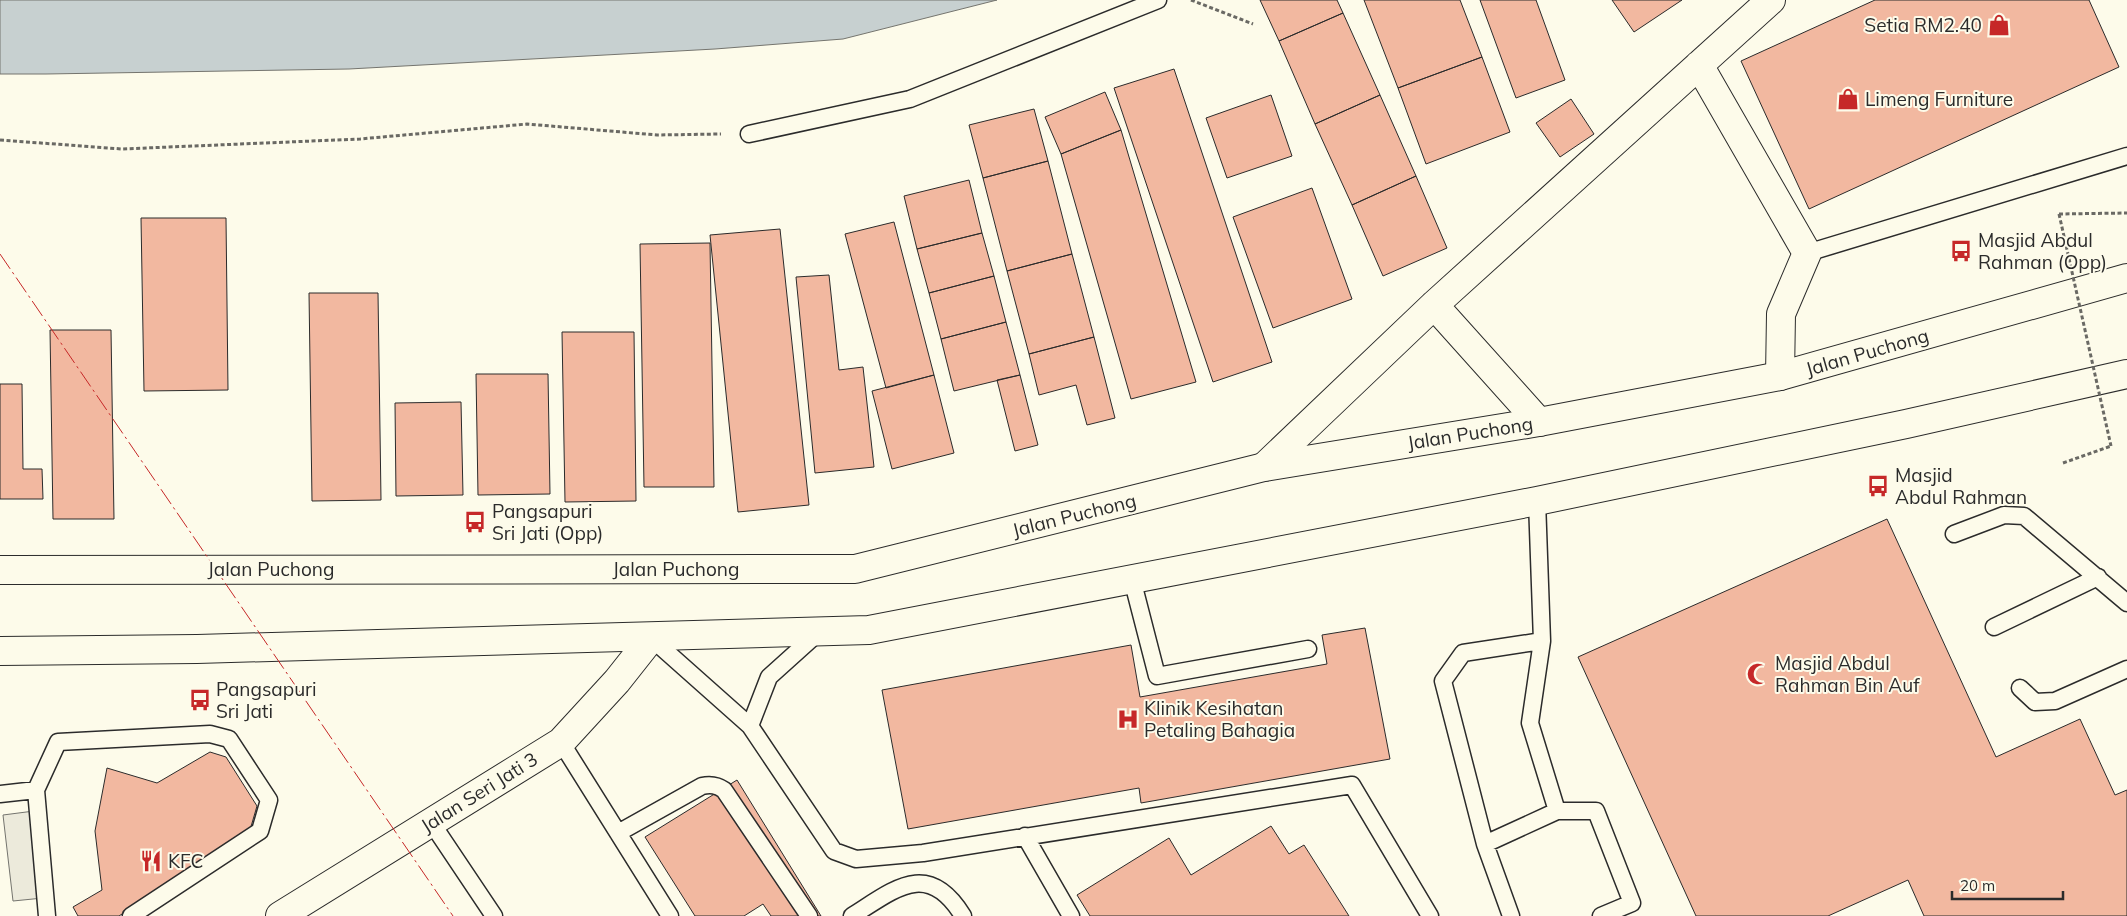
<svg xmlns="http://www.w3.org/2000/svg" width="2127" height="916" viewBox="0 0 2127 916" font-family="Mulish,sans-serif">
	<style>
		.parking { fill: #eceadb; stroke: #74746e }
		.water { fill: #c7d0d0; stroke: #74746e }
		.building { fill: #f2b8a0; stroke: #2b2b2b }
		.lines { fill: none; stroke-linecap: round; stroke-linejoin: round }
		.lane-casing { stroke: #2b2b2b; stroke-width: 19 }
		.street-casing { stroke: #2b2b2b; stroke-width: 30 }
		.primary-casing { stroke: #2b2b2b; stroke-width: 30 }
		.path { stroke: #6a6964; stroke-width: 3; stroke-dasharray: 4 2.5; stroke-linecap: butt }
		.lane { stroke: #fdfbea; stroke-width: 16 }
		.street { stroke: #fdfbea; stroke-width: 28 }
		.primary { stroke: #fdfbea; stroke-width: 28 }
		.path-bridge { stroke: #6a6964; stroke-width: 3; stroke-dasharray: 4 2.5; stroke-linecap: butt }
		.power { stroke: #c62828; stroke-width: 1; stroke-dasharray: 18 4 2.5 4; stroke-linecap: butt }
		.labels { text-anchor: middle; stroke-width: 4; stroke-linejoin: round; paint-order: stroke }
		.poi-label { font-size: 19px; fill: #2b2b2b; stroke: #fdfbea; text-anchor: start }
		.street-label { font-size: 19px; fill: #2b2b2b; stroke: #fdfbea }
	</style>
	<rect width="100%" height="100%" fill="#fdfbea"/>
	<path class="parking" d="M34,811L43,898L13,901L3,815Z"/>
	<path class="water" d="M0,0H997L843,39L715,49L349,69L46,74H0Z"/>
	<path class="building" d="M1260,0H1337L1343,13L1279,41Z
		M1364,0H1460L1482,57L1398,88Z
		M1480,0H1536L1565,80L1516,98Z
		M1612,0H1682L1634,32Z
		M1875,0H2089L2119,67L1809,209L1741,61Z
		M1343,13L1380,95L1315,124L1279,41Z
		M1482,57L1510,132L1426,164L1398,88Z
		M1174,69L1272,362L1213,382L1114,88Z
		M1105,92L1121,130L1061,154L1045,117Z
		M1271,95L1292,156L1227,178L1206,118Z
		M1380,95L1416,176L1352,205L1315,124Z
		M1571,99L1594,134L1560,157L1536,123Z
		M1034,109L1048,161L983,178L969,125Z
		M1121,130L1196,382L1131,399L1061,154Z
		M1048,161L1072,254L1007,271L983,178Z
		M1416,176L1447,248L1383,276L1352,205Z
		M969,180L982,233L917,249L904,196Z
		M1312,188L1352,299L1273,328L1233,217Z
		M141,218H226L228,390L144,391Z
		M894,222L934,375L886,388L845,234Z
		M780,229L809,505L738,512L710,235Z
		M982,233L994,276L929,293L917,249Z
		M710,243L714,487H644L640,244Z
		M1072,254L1094,337L1029,354L1007,271Z
		M829,275L839,370L863,367L874,467L815,473L796,277Z
		M994,276L1006,322L941,339L929,293Z
		M309,293H378L381,500L312,501Z
		M1006,322L1020,375L954,391L941,339Z
		M50,330H111L114,519H53Z
		M562,332H634L636,501L565,502Z
		M1094,337L1115,418L1087,425L1076,385L1039,395L1029,354Z
		M476,374H548L550,494L478,495Z
		M934,375L954,453L892,469L872,391Z
		M1020,375L1038,445L1015,451L997,380Z
		M0,384H22L23,469H42L43,499H0Z
		M461,402L463,495L396,496L395,403Z
		M1887,519L1996,757L2080,719L2115,795L2127,790V916H1924L1908,880L1828,916H1696L1578,657Z
		M1365,628L1390,759L1141,803L1139,788L908,829L882,690L1131,645L1140,697L1327,664L1322,635Z
		M210,752L226,757L257,806L250,830L119,916H78L73,907L102,890L95,831L107,768L157,783Z
		M737,780L821,916H771L763,904L744,916H695L645,837Z
		M1271,826L1289,854L1304,845L1349,916H1090L1077,895L1169,838L1191,875Z"/>
	<g class="lines">
		<g class="lane-casing">
			<path id="lane" d="M749,134L910,99L1158,0
				M1807,253L2127,156
				M1537,501L1542,641L1530,723L1557,811H1596L1632,903L1601,916
				M1954,534L2004,515L2024,516L2127,603
				M1132,579L1157,676L1308,649
				M1994,627L2098,577
				M651,638L750,726L834,851L856,859L923,853L1352,785L1430,916
				M2020,688L2035,702L2055,701L2127,669
				M750,726L769,677L819,632
				M561,742L670,916
				M36,790L58,742L210,734L229,739L269,800L260,831L131,916
				M0,794L36,790L47,916
				M431,822L494,916
				M618,833L702,786C711,784 717,785 724,790L809,916
				M1025,836L1071,916
				M1485,844L1557,811
				M852,916C895,889 928,859 963,916
				M1511,916L1485,844L1443,681L1463,653L1542,641"/>
		</g>
		<g class="street-casing">
			<path id="street" d="M1699,65L1807,253L1781,314L1780,376
				M1434,305L1539,422
				M1264,467L1434,305L1771,0
				M280,916L561,742L617,681L651,638"/>
		</g>
		<g class="primary-casing">
			<path id="primary" d="M0,570L855,569L1264,467L1539,422L1780,376L2127,278
				M0,651L197,649L869,630L1537,501L1906,424L2127,374"/>
		</g>
		<path class="path" d="M1191,0L1253,24
			M0,140L122,149L360,139L527,124L657,135L721,134
			M2059,214L2127,213
			M2063,463L2111,446"/>
		<use href="#lane" class="lane"/>
		<use href="#street" class="street"/>
		<use href="#primary" class="primary"/>
		<path class="path-bridge" d="M2059,214L2111,446"/>
		<path class="power" d="M0,254L453,916"/>
	</g>
	<defs>
		<g id="shop-bare" transform="scale(1.725)"><path d="M-5-2.5h2.3a2.7 3.5 0 0 1 5.4 0H5L5.5 6h-11ZM-1.5-2.5h3a1.5 2.3 0 0 0-3 0Z" fill="#c62828" stroke="#fdfbea" stroke-width="2.5" paint-order="stroke"/></g>
		<g id="bus-bare" transform="scale(1.725)"><path d="M-5-6H5V4H4V6H2V4H-2V6H-4V4H-5ZM-3.5-4V0h7V-4ZM-3.5 1.2v1.5H-2V1.2ZM2 1.2v1.5H3.5V1.2Z" fill="#c62828" stroke="#fdfbea" stroke-width="2.5" paint-order="stroke"/></g>
		<g id="mosque-bare" transform="scale(1.725)"><path d="M3.5-4.9A6 6 0 1 0 3.5 4.9A5 5 0 1 1 3.5-4.9Z" fill="#c62828" stroke="#fdfbea" stroke-width="2.5" paint-order="stroke"/></g>
		<g id="hospital-bare" transform="scale(1.725)"><path d="M-5-5h3v3.5h4V-5h3V5h-3V1.5h-4V5h-3Z" fill="#c62828" stroke="#fdfbea" stroke-width="2.5" paint-order="stroke"/></g>
		<g id="restaurant-bare" transform="scale(1.725)"><path d="M-5-6h1v4h1v-4h1v4h1v-4h1v5L-1.5 .5V6h-2V.5L-5-1ZM5-6V6H3V1.5H1.5Q1.5-4 5-6Z" fill="#c62828" stroke="#fdfbea" stroke-width="2.5" paint-order="stroke"/></g>
	</defs>
	<g fill-rule="evenodd">
		<use href="#shop-bare" x="1999" y="25"/>
		<use href="#shop-bare" x="1848" y="99"/>
		<use href="#bus-bare" x="1961" y="251"/>
		<use href="#bus-bare" x="1878" y="486"/>
		<use href="#bus-bare" x="475" y="522"/>
		<use href="#mosque-bare" x="1758" y="674"/>
		<use href="#bus-bare" x="200" y="700"/>
		<use href="#hospital-bare" x="1128" y="719"/>
		<use href="#restaurant-bare" x="151" y="861"/>
	</g>
	<g class="labels">
		<g class="poi-label">
			<text x="1982" y="32" text-anchor="end">Setia RM2.40</text>
			<text x="1865" y="106">Limeng Furniture</text>
			<text x="1978" y="247">Masjid Abdul<tspan x="1978" dy="22">Rahman (Opp)</tspan></text>
			<text x="1895" y="482">Masjid<tspan x="1895" dy="22">Abdul Rahman</tspan></text>
			<text x="492" y="518">Pangsapuri<tspan x="492" dy="22">Sri Jati (Opp)</tspan></text>
			<text x="1775" y="670">Masjid Abdul<tspan x="1775" dy="22">Rahman Bin Auf</tspan></text>
			<text x="216" y="696">Pangsapuri<tspan x="216" dy="22">Sri Jati</tspan></text>
			<text x="1144" y="715">Klinik Kesihatan<tspan x="1144" dy="22">Petaling Bahagia</tspan></text>
			<text x="168" y="868">KFC</text>
		</g>
		<g class="street-label">
			<text transform="translate(1867 352) rotate(-16)" y="7">Jalan Puchong</text>
			<text transform="translate(1470 433) rotate(-9)" y="7">Jalan Puchong</text>
			<text transform="translate(1074 515) rotate(-14)" y="7">Jalan Puchong</text>
			<text x="271" y="576">Jalan Puchong</text>
			<text x="676" y="576">Jalan Puchong</text>
			<text transform="translate(479 792) rotate(-32)" y="7">Jalan Seri Jati 3</text>
		</g>
	</g>
	<path d="M1952 891v8h111v-8" fill="none" stroke="#2b2b2b" stroke-width="2.5"/>
	<text x="1960" y="891" font-size="15" fill="#2b2b2b" stroke="#fdfbea" stroke-width="4" paint-order="stroke">20 m</text>
</svg>
